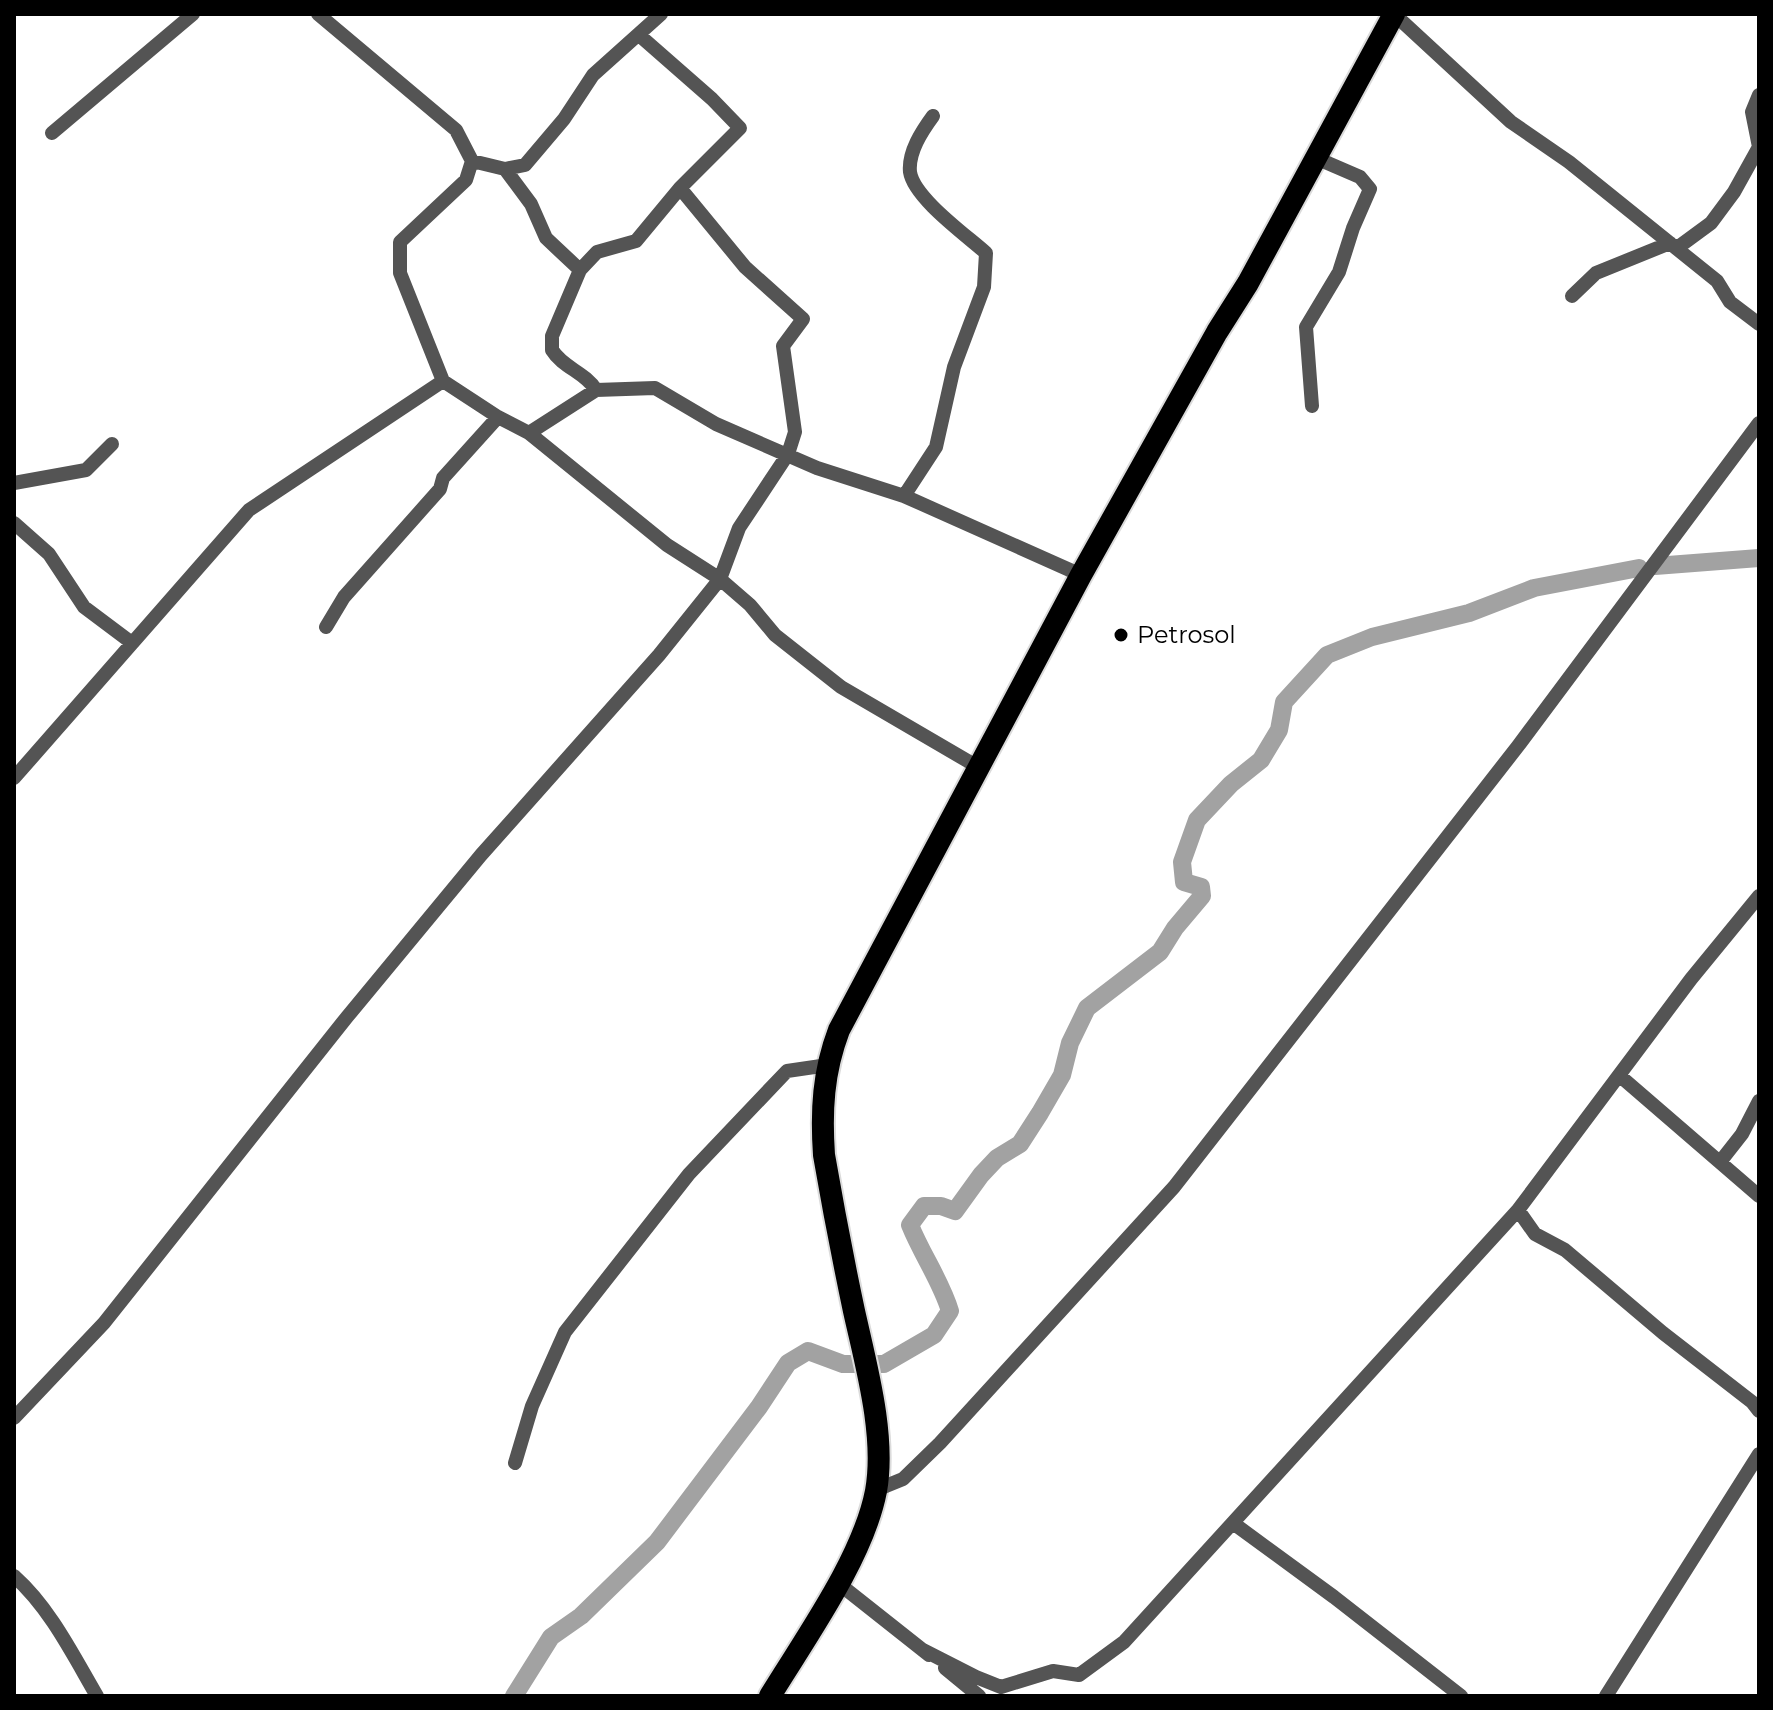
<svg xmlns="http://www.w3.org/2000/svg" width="1773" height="1710" viewBox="0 0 1773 1710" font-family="Montserrat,sans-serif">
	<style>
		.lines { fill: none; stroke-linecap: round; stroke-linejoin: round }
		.river { stroke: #a2a2a2; stroke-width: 18 }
		.highway-casing { stroke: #dbdbdb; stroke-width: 26 }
		.minor { stroke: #545454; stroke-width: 14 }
		.highway { stroke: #000; stroke-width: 22 }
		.poi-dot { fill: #000; stroke: #fff; stroke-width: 3 }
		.labels { text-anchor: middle; stroke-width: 7; stroke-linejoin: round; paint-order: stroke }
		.poi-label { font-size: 24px; fill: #000; stroke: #fff; text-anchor: start }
	</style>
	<rect width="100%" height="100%" fill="#fff"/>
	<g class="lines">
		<path class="river" d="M1655,566L1759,558
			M514,1696L551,1637L581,1616L657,1542L759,1407L788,1363L808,1351L843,1364H884L934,1335L950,1311C941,1281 922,1255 910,1225L924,1206H941L955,1211L981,1175L997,1158L1020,1144L1040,1113L1062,1075L1070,1043L1087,1008L1160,952L1175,928L1202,896L1201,887L1184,882L1182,862L1197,820L1231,784L1261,760L1279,730L1284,702L1327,655L1372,637L1469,613L1534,588L1639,568"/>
		<g class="highway-casing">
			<path id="highway" d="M770,1696C806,1637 863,1558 876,1491C886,1436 866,1365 854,1311C843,1259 833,1207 824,1155C821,1111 823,1072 839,1030L1081,575L1217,332L1248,283L1394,14"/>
		</g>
		<path class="minor" d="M318,14L456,130L472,161L466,180L400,242V273L443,381L498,417L529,433L596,390L655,388L716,424L817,468L904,496L1081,575
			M1394,14L1511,122L1569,162L1717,281L1730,302L1759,324
			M52,133L193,14
			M472,161L505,169L531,204L546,238L580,270
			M505,169L525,165L564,119L593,75L661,14
			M1677,248L1711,223L1734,192L1759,147L1752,112L1759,95
			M1572,296L1596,273L1670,243
			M596,390C585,372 563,368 552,350V336L580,270L597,252L636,241L680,188L740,128L712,99L639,35
			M1312,406L1306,327L1339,272L1353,228L1370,189L1360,177L1316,158
			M529,433L667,545L720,579L750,605L775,635L841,687L978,767
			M14,483L86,470L112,444
			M904,496L936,447L954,367L984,287L986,253C966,235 914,198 910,172C908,152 922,131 933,116
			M14,523L49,554L84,607L132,643
			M326,627L344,597L440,489L443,478L498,417
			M14,778L249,510L443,381
			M1620,1076L1759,1196
			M1720,1162L1742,1134L1759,1101
			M1518,1210L1535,1234L1565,1250L1663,1333L1752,1402L1759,1411
			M14,1418L104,1323L347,1017L481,855L659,655L720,579L739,528L788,454L795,432L783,346L803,319L745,267L680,188
			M515,1463L532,1406L565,1332L689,1174L787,1071L828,1065
			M876,1490L903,1479L940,1443L1174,1187L1518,746L1759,423
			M1233,1523L1334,1597L1461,1696
			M14,1576C50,1608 73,1655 97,1696
			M838,1583L929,1655
			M923,1650L976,1677L1001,1687L1053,1671L1079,1675L1124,1642L1518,1210L1691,979L1759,896
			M945,1668L979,1696
			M1606,1696L1759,1454"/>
		<use href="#highway" class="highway"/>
	</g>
	<circle class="poi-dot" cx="1121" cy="635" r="8"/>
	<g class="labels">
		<g class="poi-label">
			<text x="1137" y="643">Petrosol</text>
		</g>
	</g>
	<rect width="1773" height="1710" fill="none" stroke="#000000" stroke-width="32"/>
</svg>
